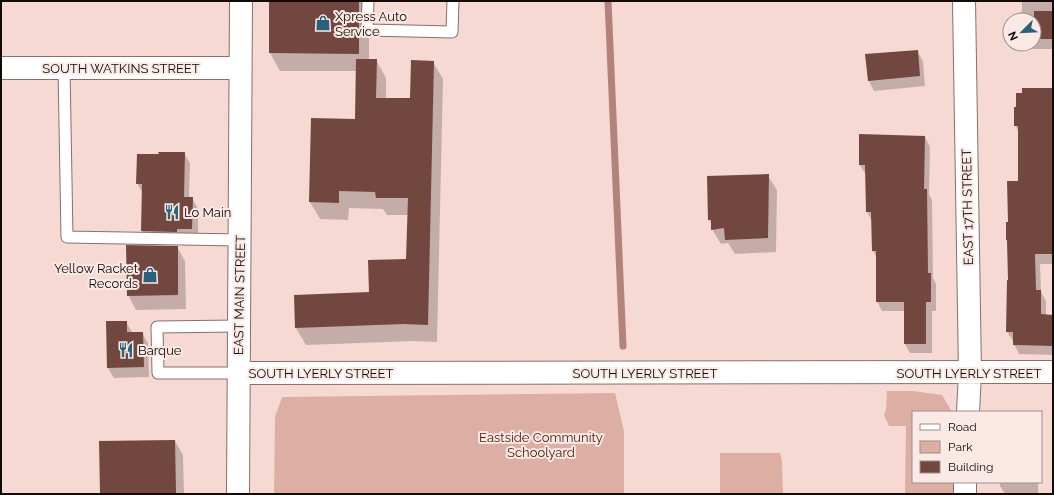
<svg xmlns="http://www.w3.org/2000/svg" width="1054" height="495" viewBox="0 0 1054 495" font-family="Raleway,sans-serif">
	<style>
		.green { fill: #ddaea4 }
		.shadow { fill: #0003 }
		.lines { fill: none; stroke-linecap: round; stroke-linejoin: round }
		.stream { stroke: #b2837a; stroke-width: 7 }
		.building { fill: #71473f }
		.service-casing { stroke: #896f6a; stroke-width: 13 }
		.minor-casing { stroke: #896f6a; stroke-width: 24 }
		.primary-casing { stroke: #896f6a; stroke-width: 24 }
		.service { stroke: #fff; stroke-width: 11 }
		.minor { stroke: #fff; stroke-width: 22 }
		.primary { stroke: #fff; stroke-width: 22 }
		.labels { text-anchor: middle; stroke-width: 4; stroke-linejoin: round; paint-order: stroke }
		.poi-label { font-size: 13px; fill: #130a08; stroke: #fbe9e5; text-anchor: start }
		.street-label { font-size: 13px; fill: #130a08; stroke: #fbe9e5 }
		.park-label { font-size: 13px; fill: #51170e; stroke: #fbe9e5 }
	</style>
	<rect width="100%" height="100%" fill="#f6d9d3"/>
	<path class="green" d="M887,391H913L942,395L952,412H913V482H954V494H905L906,426H889L884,415L886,409Z
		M615,393L624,431V494H274L275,417L282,397Z
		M720,453H780L782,461L783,494H720Z"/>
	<path class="shadow" d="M270,1H369V60H376L386,78V99H411L433,62L443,79L437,342L414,341L306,345L296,328L370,293L407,260L408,215H387L383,209L349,208L348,220L320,219L310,202L356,120L357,71H280L270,53Z
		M1022,1H1053V49H1022L1019,44H1034V20H1020V12H1022Z
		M917,51L923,61L925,86L874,91L869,81Z
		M1053,89V264H1040L1041,292L1046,301V315L1053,316V355L1019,354L1014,344V342L1007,332L1009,281L1007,223H1009L1019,182V133L1015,125Z
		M925,137L930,147L929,194L932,200L933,278L936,284V311H932V353H910L905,344V311H882L877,301V258L873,251L872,221L867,212L866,175L860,165Z
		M184,153L190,163L189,198H192L198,209V239L148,241L142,231V192L137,183Z
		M768,176L777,190L776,252L735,254L728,243L721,244L712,229V224L709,220Z
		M177,247L185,261L186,309L136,310L128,295Z
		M126,322L132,332L142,333L148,343L149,377L114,378L108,368Z
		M175,441L183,455L184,494H101Z
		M1000,482H1038V494H1005L1000,486Z"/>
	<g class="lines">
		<path class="stream" d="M608,1L623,346"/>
	</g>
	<path class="building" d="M269,1H359V54L269,53Z
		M1034,11H1053V39H1034Z
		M918,50L920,76L868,81L865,54Z
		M356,59H377L376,98H410L411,60L434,61L428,325L404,324L295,328L294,295L369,292L368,260L406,259L408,198H376L375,192L339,191V203L309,202L311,118L355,119Z
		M1022,88H1053V254H1035L1036,290H1041V314L1053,315V346L1013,345V332H1006L1007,280H1008L1007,240H1006V222H1008L1007,181H1018V126H1014V107H1016V93H1022Z
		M859,134L925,136L924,189H927L928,273H931V302H926V344H904V302H876V251H872L871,212H866L865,165H859Z
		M158,152H185L184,197H193L192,229H177V232L141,231L142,184H136L137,154H159Z
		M769,174L768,238L725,240L724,228L711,230V220H708L707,176Z
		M126,245L178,246V295L127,296Z
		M106,321H127V332H143L144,367L107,368Z
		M175,440L176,494H100L99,441Z"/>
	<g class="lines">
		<g class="service-casing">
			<path id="service" d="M368,1L367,30L452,32L453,1
				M64,68L67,237L239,240
				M238,373H158L157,327L238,326"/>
		</g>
		<g class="minor-casing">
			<path id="minor" d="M964,1L970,373L968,412
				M1,68H240
				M238,373L1053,372
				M965,494V482"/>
		</g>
		<g class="primary-casing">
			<path id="primary" d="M238,494L241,1"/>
		</g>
		<use href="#service" class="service"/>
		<use href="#minor" class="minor"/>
		<use href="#primary" class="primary"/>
	</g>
	<defs>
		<g id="shop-bare" transform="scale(1.2)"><path d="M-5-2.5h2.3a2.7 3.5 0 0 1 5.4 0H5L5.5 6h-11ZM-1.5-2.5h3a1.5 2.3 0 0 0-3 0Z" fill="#2a627c" stroke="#fbe9e5" stroke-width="2.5" paint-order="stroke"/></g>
		<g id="restaurant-bare" transform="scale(1.2)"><path d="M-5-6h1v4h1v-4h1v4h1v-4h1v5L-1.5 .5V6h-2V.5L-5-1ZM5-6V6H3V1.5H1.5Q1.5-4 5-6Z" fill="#2a627c" stroke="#fbe9e5" stroke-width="2.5" paint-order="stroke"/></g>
	</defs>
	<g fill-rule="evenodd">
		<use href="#shop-bare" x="323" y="23"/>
		<use href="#restaurant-bare" x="172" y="212"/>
		<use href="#shop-bare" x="150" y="275"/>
		<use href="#restaurant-bare" x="126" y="350"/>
	</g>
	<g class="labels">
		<g class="poi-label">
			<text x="335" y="21">Xpress Auto<tspan x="335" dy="15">Service</tspan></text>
			<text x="184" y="217">Lo Main</text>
			<text x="138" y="273" text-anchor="end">Yellow Racket<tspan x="138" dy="15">Records</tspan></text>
			<text x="138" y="355">Barque</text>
		</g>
		<g class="street-label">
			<text x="121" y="73">SOUTH WATKINS STREET</text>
			<text transform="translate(967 207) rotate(-91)" y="5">EAST 17TH STREET</text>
			<text transform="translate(239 295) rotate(-89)" y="5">EAST MAIN STREET</text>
			<text x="321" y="378">SOUTH LYERLY STREET</text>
			<text x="645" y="378">SOUTH LYERLY STREET</text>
			<text x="969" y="378">SOUTH LYERLY STREET</text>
		</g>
		<g class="park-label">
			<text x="541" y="442">Eastside Community<tspan x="541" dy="15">Schoolyard</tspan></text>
		</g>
	</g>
	<rect width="1054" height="495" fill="none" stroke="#130a08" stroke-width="4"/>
	<rect x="912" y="411" width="130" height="72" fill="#fbe9e5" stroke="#9e908d"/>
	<rect x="920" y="424" width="20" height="6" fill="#ffffff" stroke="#9e908d"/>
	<text x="948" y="431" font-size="12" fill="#130a08">Road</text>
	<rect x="920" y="441" width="20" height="12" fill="#ddaea4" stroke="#9e908d"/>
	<text x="948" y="451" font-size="12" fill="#130a08">Park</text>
	<rect x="920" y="461" width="20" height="12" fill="#71473f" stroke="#9e908d"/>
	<text x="948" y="471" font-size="12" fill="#130a08">Building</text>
	<g transform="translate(1022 32) rotate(246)"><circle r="19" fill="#fbe9e5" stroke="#9e908d"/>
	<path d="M0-3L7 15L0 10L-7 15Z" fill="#2a627c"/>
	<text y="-6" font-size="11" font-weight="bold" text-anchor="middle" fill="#130a08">N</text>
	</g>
</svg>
